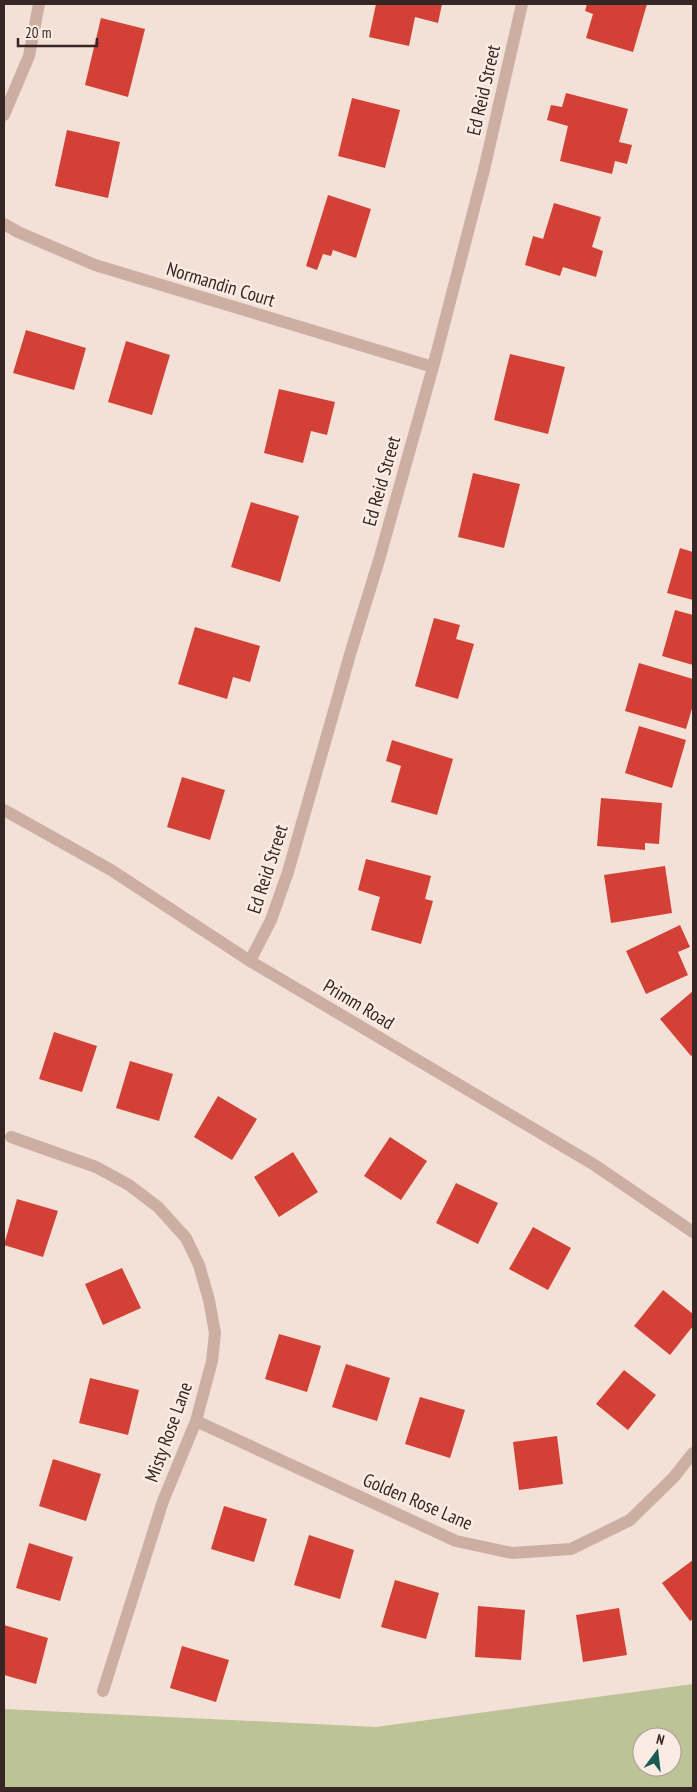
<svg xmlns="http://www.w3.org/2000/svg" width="697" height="1792" viewBox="0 0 697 1792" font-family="'PT Sans Narrow',sans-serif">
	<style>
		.green { fill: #bcc396; fill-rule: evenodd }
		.building { fill: #d24036 }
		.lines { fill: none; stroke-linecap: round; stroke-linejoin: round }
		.minor { stroke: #ccaea2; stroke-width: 12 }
		.labels { text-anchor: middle; stroke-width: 5; stroke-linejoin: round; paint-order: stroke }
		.street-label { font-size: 19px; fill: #362725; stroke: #fbece3 }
	</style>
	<rect width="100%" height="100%" fill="#f3e1d7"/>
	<path class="green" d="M693,1684V1788H4V1709L376,1727ZM642,1737H672V1767H642Z"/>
	<path class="building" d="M376,4H442L438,23L415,17L409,46L369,37Z
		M587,4H647L633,52L586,38L593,14L585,11Z
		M101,18L145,29L128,97L85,85Z
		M566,93L628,109L619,142L632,145L627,164L615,161L612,174L560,161L568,126L547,120L551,105L562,107Z
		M352,98L400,110L385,168L338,156Z
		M67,130L120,142L108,198L55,186Z
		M328,195L371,209L356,258L333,250L331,256L323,254L317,270L306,266Z
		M554,203L601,217L592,247L603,251L596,277L563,267L560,276L525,265L533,236L543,239Z
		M26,330L86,348L74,390L13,373Z
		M126,341L170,355L152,415L108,402Z
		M510,354L565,367L548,434L494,420Z
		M279,389L335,402L327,435L311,431L303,463L264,453Z
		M473,473L520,484L504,548L458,537Z
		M251,502L299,516L280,582L231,567Z
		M680,548L693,552V600L667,593Z
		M675,610L693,615V665L662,656Z
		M434,618L460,625L456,639L474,644L458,699L415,686Z
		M195,627L260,646L250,682L233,677L227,699L178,684Z
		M639,663L693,679V705L686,729L625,711Z
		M639,726L686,740L672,788L625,773Z
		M392,740L453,759L437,815L391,802L401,766L386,761Z
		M182,777L225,790L210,840L167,827Z
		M601,798L662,803L659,844L645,843V850L597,846Z
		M366,859L431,876L425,899L433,901L421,944L371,930L380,897L358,890Z
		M665,866L672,913L611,923L604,875Z
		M680,925L690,947L678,952L688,975L646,994L626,951Z
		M693,991V1054L691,1056L660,1019Z
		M54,1032L97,1046L82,1092L39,1079Z
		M130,1061L173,1074L159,1121L116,1108Z
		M218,1096L257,1119L232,1160L194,1137Z
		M390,1137L427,1161L401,1200L364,1176Z
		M293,1152L318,1192L279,1217L254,1177Z
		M456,1183L498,1203L478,1244L436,1223Z
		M17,1199L58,1211L43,1257L4,1245Z
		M533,1227L571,1248L548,1290L509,1269Z
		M122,1268L141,1308L103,1325L85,1284Z
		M663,1290L693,1314V1326L670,1355L634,1326Z
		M279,1334L321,1346L307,1392L265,1379Z
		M346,1364L390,1378L377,1421L332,1407Z
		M624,1370L656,1395L628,1430L596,1404Z
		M90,1378L139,1390L128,1435L79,1423Z
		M420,1397L465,1410L450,1458L405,1444Z
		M557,1436L563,1484L519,1490L513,1442Z
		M53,1459L101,1474L86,1521L39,1506Z
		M224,1506L267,1519L254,1562L211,1549Z
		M309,1535L354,1550L340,1599L294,1585Z
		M29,1543L73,1557L60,1601L16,1588Z
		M693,1560V1619L690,1621L662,1583Z
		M395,1580L439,1593L426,1639L381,1627Z
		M478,1606L525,1610L521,1660L475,1657Z
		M619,1608L627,1655L583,1662L576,1615Z
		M4,1625L48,1638L36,1684L4,1675Z
		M182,1646L229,1660L216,1702L170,1688Z"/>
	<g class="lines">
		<path class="minor" d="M4,115L29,56L39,4
			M4,224L18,232L95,265L433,367
			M4,810L111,870L250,961L593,1164L693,1232
			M250,961L271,920L288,872L351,651L379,560L433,367L484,170L522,4
			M11,1137L96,1167L129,1185L158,1207L186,1238L199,1265L209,1300L215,1333L212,1361L196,1421L163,1501L103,1691
			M196,1421L456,1541L512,1553L571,1549L630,1520L674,1477L693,1453"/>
	</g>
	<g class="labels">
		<g class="street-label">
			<text transform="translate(483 90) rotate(-77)" y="7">Ed Reid Street</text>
			<text transform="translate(221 284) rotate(17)" y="7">Normandin Court</text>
			<text transform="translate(381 481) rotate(-74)" y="7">Ed Reid Street</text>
			<text transform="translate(267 869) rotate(-72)" y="7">Ed Reid Street</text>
			<text transform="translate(359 1004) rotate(31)" y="7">Primm Road</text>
			<text transform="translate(168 1432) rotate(-70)" y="7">Misty Rose Lane</text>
			<text transform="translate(418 1501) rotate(23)" y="7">Golden Rose Lane</text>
		</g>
	</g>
	<rect width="697" height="1792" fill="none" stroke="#362725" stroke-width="10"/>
	<g transform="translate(657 1752) rotate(15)"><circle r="24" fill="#fbece3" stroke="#ac9d97"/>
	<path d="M0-4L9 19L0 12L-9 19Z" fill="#175b53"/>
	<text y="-8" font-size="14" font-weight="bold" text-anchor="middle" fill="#362725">N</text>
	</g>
	<path d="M18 38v8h79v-8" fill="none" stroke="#362725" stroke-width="2.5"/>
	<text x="25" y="38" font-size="15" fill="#362725" stroke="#fbece3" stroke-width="4" paint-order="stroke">20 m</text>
</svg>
